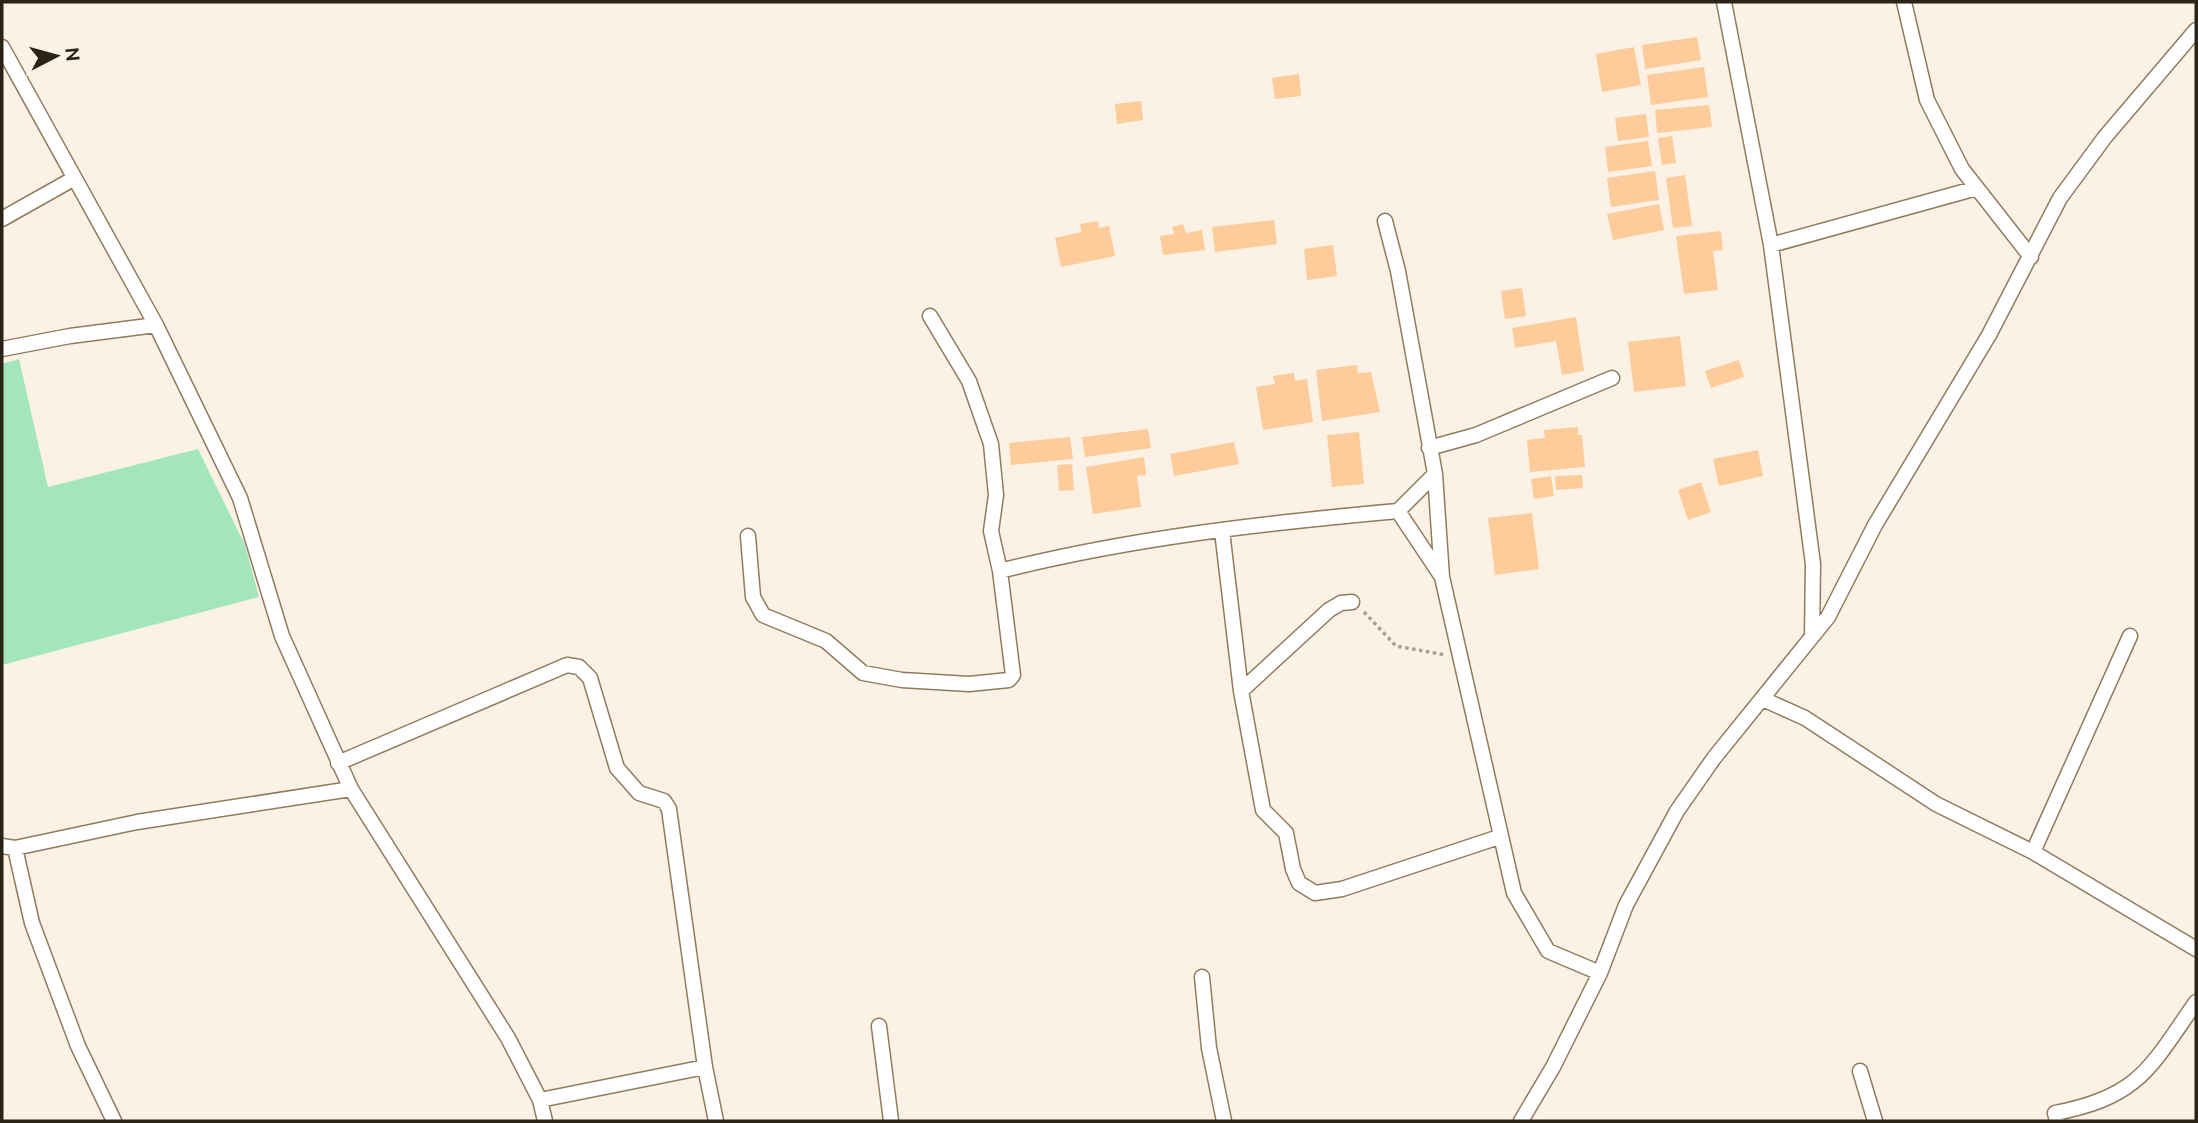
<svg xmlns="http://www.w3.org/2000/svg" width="2198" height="1123" viewBox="0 0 2198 1123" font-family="Ubuntu,sans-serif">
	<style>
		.green { fill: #a2e6b9 }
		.building { fill: #fdcc9a }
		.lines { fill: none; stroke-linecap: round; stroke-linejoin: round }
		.street-casing { stroke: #907b5e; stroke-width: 17 }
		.path { stroke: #a89f92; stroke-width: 3.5; stroke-dasharray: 3.5 3.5; stroke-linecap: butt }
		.street { stroke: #fff; stroke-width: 14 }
	</style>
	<rect width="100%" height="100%" fill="#fbf2e5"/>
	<path class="green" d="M19,359L48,487L198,449L245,545L259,597L2,665V364Z"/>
	<path class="building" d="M1697,37L1701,60L1645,69L1642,45Z
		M1634,47L1641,85L1602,92L1596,54Z
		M1704,67L1708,97L1651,105L1647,75Z
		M1299,74L1301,96L1275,99L1272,78Z
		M1141,101L1143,120L1117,124L1115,104Z
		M1709,105L1712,127L1657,133L1655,110Z
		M1646,114L1649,137L1618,141L1615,118Z
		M1672,136L1676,163L1662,165L1658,138Z
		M1648,141L1652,166L1608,172L1605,147Z
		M1655,171L1659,200L1611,207L1607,178Z
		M1685,175L1692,226L1673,228L1666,178Z
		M1659,204L1664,230L1613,240L1607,214Z
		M1274,220L1277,244L1215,252L1212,227Z
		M1098,221L1099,228L1109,226L1115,256L1061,267L1055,238L1081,232L1080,224Z
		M1183,224L1186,233L1202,230L1205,250L1163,255L1160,236L1174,234L1172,227Z
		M1721,231L1723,250L1713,251L1718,290L1684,294L1676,236Z
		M1333,245L1337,276L1307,280L1304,249Z
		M1522,288L1526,316L1505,319L1501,291Z
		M1576,317L1584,371L1562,375L1556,341L1515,348L1512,328Z
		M1680,336L1686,386L1634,392L1628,342Z
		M1739,360L1744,377L1711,388L1705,371Z
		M1357,365L1358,373L1371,372L1380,412L1322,421L1316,370Z
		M1294,373L1295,381L1307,379L1313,422L1263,430L1256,387L1275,384L1273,376Z
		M1578,427V435H1582L1585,467L1530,472L1527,440L1545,438L1544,430Z
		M1148,429L1151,448L1085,457L1082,437Z
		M1359,432L1364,484L1332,487L1327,435Z
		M1070,437L1073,459L1011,465L1009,443Z
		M1234,442L1239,464L1174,476L1170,454Z
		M1758,450L1763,476L1719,486L1713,459Z
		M1144,457L1146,475L1137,476L1141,507L1093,514L1086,467Z
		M1072,464L1074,490L1059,491L1057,465Z
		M1582,475L1583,488L1556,490L1555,476Z
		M1551,476L1554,496L1534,499L1531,479Z
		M1701,482L1711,512L1688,520L1678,490Z
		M1532,513L1539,569L1495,575L1488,518Z"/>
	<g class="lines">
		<g class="street-casing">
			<path id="street" d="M1724,2L1771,245L1813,564L1812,637
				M1904,2L1927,100L1962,169L2031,257
				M2,47L156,325L240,498L282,636L351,789L508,1038L540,1100L545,1121
				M2,219L73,179
				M1385,221L1398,271L1435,474L1442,577L1514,893L1548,951L1600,973
				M1771,245L1977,188
				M2,349L70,336L156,325
				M1429,448L1476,435L1612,378
				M1398,511L1442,577
				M1222,531L1241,691L1263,810L1286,833L1293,869L1299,883L1315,893L1342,889L1499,837
				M748,536L753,597L763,615L826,641L863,673L902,680L969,684L1009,680L1013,675L1000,571L991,531L996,495L991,444L969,381L930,316
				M1000,571C1130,538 1265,523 1398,511L1435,474
				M1241,691L1329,610L1341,603L1352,602
				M1765,700L1805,718L1936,804L2033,852L2196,949
				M338,763L567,665L579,667L590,678L617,768L639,793L664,801L669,809L705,1067L716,1121
				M2,846L15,848L137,822L351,789
				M15,848L32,923L78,1046L114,1121
				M2033,852L2130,636
				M1202,977L1209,1048L1224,1121
				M879,1026L891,1121
				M1860,1071L1875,1121
				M540,1100L705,1067
				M1521,1121L1553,1067L1600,973L1626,905L1677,811L1714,758L1828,617L1875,525L1989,335L2060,198L2105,137L2196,30
				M2057,1121L2055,1113C2139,1097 2150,1068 2196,1002"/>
		</g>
		<path class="path" d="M1364,612L1396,646L1446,655"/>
		<use href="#street" class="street"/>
	</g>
	<rect width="2198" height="1123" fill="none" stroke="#2c2317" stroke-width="7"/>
	<g transform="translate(56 56) rotate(84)" stroke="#fbf2e5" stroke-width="5" paint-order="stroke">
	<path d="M0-5L12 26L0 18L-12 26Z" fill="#2c2317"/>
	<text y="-10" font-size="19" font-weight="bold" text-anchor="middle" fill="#2c2317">N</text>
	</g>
</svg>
